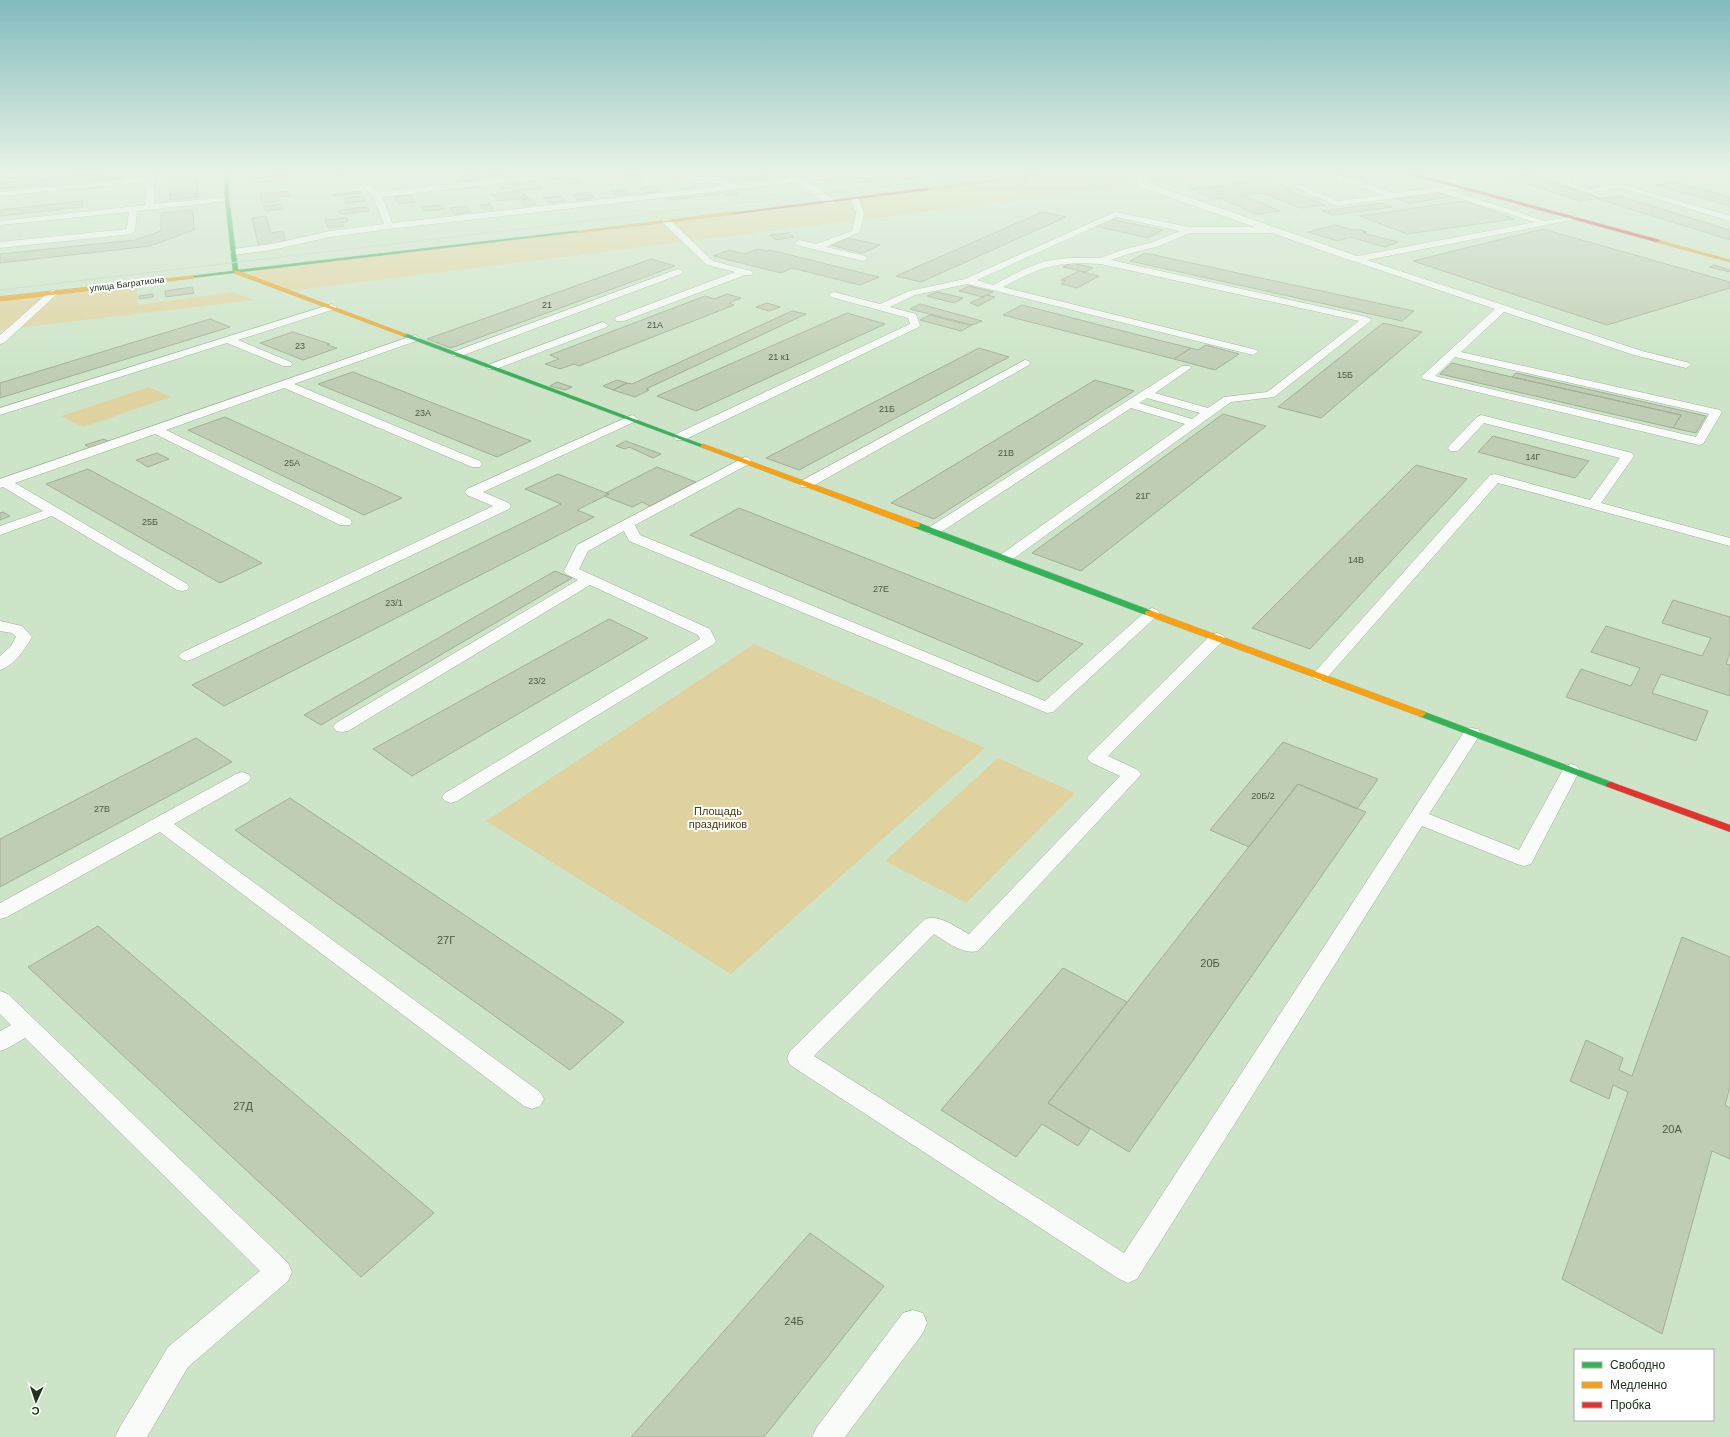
<svg xmlns="http://www.w3.org/2000/svg" width="1730" height="1437" viewBox="0 0 1730 1437" font-family="Helvetica,sans-serif">
	<style>
		.green { fill: #e0d29e }
		.building { fill: #c0cdb5; stroke: #a2ae96 }
		.lines { fill: none; stroke-linecap: round; stroke-linejoin: round }
		.lane-casing { stroke: #9daf99; stroke-width: 1 }
		.street-casing { stroke: #9daf99; stroke-width: 1 }
		.fast-casing { stroke: #9daf99; stroke-width: 1 }
		.slow-casing { stroke: #9daf99; stroke-width: 1 }
		.jam-casing { stroke: #9daf99; stroke-width: 1 }
		.lane { fill: #f8fbf7; fill-rule: evenodd }
		.street { fill: #f8fbf7; fill-rule: evenodd }
		.fast { fill: #30b455; fill-rule: evenodd }
		.slow { fill: #ff9f0a; fill-rule: evenodd }
		.jam { fill: #e5322d; fill-rule: evenodd }
		.tram { stroke: #c7cdc5; stroke-width: 1 }
		.labels { text-anchor: middle; stroke-width: 4; stroke-linejoin: round; paint-order: stroke }
		.far-street-label { font-size: 9px; fill: #22321e; stroke: #fff }
		.number-label { font-size: 9px; fill: #4a5944 }
		.park-label { font-size: 11px; fill: #51390b; stroke: #fff }
		.near-number-label { font-size: 11px; fill: #4a5944 }
	</style>
	<rect width="100%" height="100%" fill="#cde4c8"/>
	<path class="green" d="M1087,172H1125L1132,180L1141,185L280,292L249,274L263,269Z
		M1139,172H1229L1152,182Z
		M136,285L138,305L233,292L254,300L0,330V301Z
		M149,387L171,397L83,427L61,416Z
		M754,644L985,748L731,974L486,821Z
		M998,758L1075,793L966,903L885,861Z"/>
	<path class="building" d="M112,172H125L124,177L0,189V183Z
		M196,172L199,197L170,200L169,172Z
		M323,172H350L351,175L337,176L336,173L324,174Z
		M355,172H372L373,174L357,176Z
		M640,172L641,174L621,176L617,173Z
		M736,172H766L774,178L748,181Z
		M1491,172H1518L1600,198L1580,201Z
		M475,173L481,180L454,183L452,180L462,179L459,175Z
		M641,174L645,177L631,179L627,176Z
		M285,175L287,180L257,183L255,178Z
		M506,175L508,177L492,179L489,176Z
		M892,176L895,180L848,183L844,180Z
		M574,177L580,183L565,184L559,179Z
		M1269,180L1292,189L1286,190L1325,205L1300,208L1263,193L1242,195L1280,211L1256,214L1220,198L1213,199L1191,189Z
		M536,181L543,188L513,191L511,188L501,189L498,186Z
		M1676,182L1730,197V206L1656,185Z
		M655,186L661,191L645,193L639,188Z
		M731,189L738,194L726,196L722,192H718L720,194L669,200L666,196Z
		M625,190L631,194L616,196L611,191Z
		M288,191L291,196L278,197L279,201L262,203L260,194Z
		M360,191L361,193L334,196L333,194Z
		M521,191L528,198L498,201L491,194Z
		M589,192L595,198L578,200L572,194Z
		M1437,192L1451,197L1408,203L1395,198Z
		M410,195L415,202L399,204L394,197Z
		M362,196L365,201L347,203L345,198Z
		M560,196L566,201L548,203L543,198Z
		M1619,196L1730,230V240L1598,199Z
		M531,198L536,204L526,206L521,200Z
		M83,201L82,207L0,216V210Z
		M1464,201L1514,219L1407,234L1360,216Z
		M1381,203L1392,207L1332,215L1322,211Z
		M281,204L283,209L265,211L263,206Z
		M490,204L494,209L484,210L480,205Z
		M442,205L445,209L424,211L421,207Z
		M465,206L470,212L454,214L450,208Z
		M367,207L369,211L341,214L339,210Z
		M193,210L194,230L150,246L0,263V254L135,240L161,231V213Z
		M1042,212L1066,217L921,282L896,276Z
		M266,216L271,233L283,231L286,242L259,247L252,218Z
		M347,218L348,221L342,222L344,226L328,228L325,220Z
		M1110,219L1163,230L1148,238L1095,226Z
		M1335,225L1354,230L1357,229L1367,232L1363,233L1398,242L1385,247L1350,237L1338,241L1308,232Z
		M1543,229L1730,282V288L1607,325L1413,261Z
		M788,233L794,237L776,240L770,235Z
		M848,238L880,245L862,253L830,245Z
		M758,249L766,251L770,250L879,277L860,285L792,268L781,273L713,256L729,250L744,254Z
		M1145,253L1414,311L1402,321L1130,261Z
		M651,259L675,266L451,348L427,339Z
		M1072,263L1093,268L1085,272L1063,267Z
		M1714,265L1730,270V272L1709,267Z
		M1079,271L1099,276L1077,288L1061,284L1066,281L1061,280Z
		M969,286L993,292L983,297L959,291Z
		M192,287L194,293L166,297L165,291Z
		M937,292L963,298L954,303L927,296Z
		M153,294V297L139,299V296Z
		M727,294L741,298L729,303L734,305L579,366L574,364L560,369L545,364L559,359L550,355L705,296L714,299Z
		M987,295L995,297L978,306L970,303Z
		M767,303L780,307L769,311L756,307Z
		M920,304L982,321L972,325L910,309Z
		M1022,305L1166,342L1191,348L1174,359L1003,315Z
		M792,311L806,314L646,389L649,390L635,397L613,390L627,383L632,384Z
		M847,313L885,324L696,411L657,396Z
		M930,315L952,321L972,325L961,331L920,320Z
		M210,319L230,327L0,398V383Z
		M1383,323L1422,332L1321,418L1278,407Z
		M293,332L330,344L327,345L337,348L303,360L260,343Z
		M1206,345L1239,354L1215,370L1174,359L1191,348L1198,350Z
		M979,348L1009,357L799,470L766,458Z
		M1452,363L1512,377L1681,415L1673,428L1440,374Z
		M353,372L531,441L497,457L318,384Z
		M1516,373L1706,416L1696,433L1673,428L1681,415L1512,377Z
		M617,380L627,383L613,390L603,386Z
		M1095,380L1134,391L934,519L891,503Z
		M557,382L572,387L565,390L550,386Z
		M1223,414L1266,426L1081,571L1032,553Z
		M225,417L402,498L364,515L188,430Z
		M1493,436L1589,461L1575,478L1478,452Z
		M104,439L110,442L92,449L85,445Z
		M626,441L653,451L661,454L653,458L629,447L625,449L616,446Z
		M157,453L169,459L148,467L136,460Z
		M1416,465L1467,479L1310,649L1252,628Z
		M657,467L696,482L650,506L642,502L632,507L604,496L609,494L606,493Z
		M88,469L262,563L220,583L46,484Z
		M558,474L609,494L577,510L594,517L224,706L192,685L561,504L525,489Z
		M739,508L1083,644L1038,682L690,535Z
		M3,512L10,516L0,520V513Z
		M555,571L572,578L321,725L304,715Z
		M1673,600L1730,617V653L1726,664L1730,665V696L1661,674L1652,693L1708,711L1696,741L1566,697L1581,669L1631,686L1640,668L1591,652L1606,626L1702,656L1711,638L1662,623Z
		M609,619L648,638L412,776L373,749Z
		M196,738L232,762L0,887V839Z
		M1283,742L1378,779L1357,809L1298,784L1249,847L1210,830Z
		M1298,784L1366,812L1129,1152L1048,1103Z
		M290,798L624,1022L570,1070L235,830Z
		M98,926L434,1213L361,1277L28,967Z
		M1682,937L1730,957V1087L1725,1105L1730,1108V1159L1712,1151L1662,1334L1562,1279L1628,1092L1613,1085L1609,1099L1570,1081L1586,1040L1623,1058L1619,1070L1632,1076Z
		M1063,968L1127,1002L1048,1103L1090,1129L1078,1146L1042,1124L1016,1157L941,1110Z
		M810,1233L884,1286L764,1437H631Z"/>
	<g class="lines">
		<g class="lane-casing">
			<path id="lane" d="M28,172L25,174L0,177V173Z
				M146,172H154V204L227,197L231,199L227,201L137,211L135,231L131,234L0,248V242L127,229L129,212L0,225V221L146,205V182L0,196V192L146,177Z
				M557,172H584L581,174L382,197L392,223L845,172H873L870,174L389,229L330,237L272,250L233,255L229,252L233,249L272,244L330,231L384,224L373,196L364,187L368,185L379,192Z
				M706,172H714L722,180L721,182H715Z
				M1527,172H1539L1589,189L1621,184L1730,216V221L1621,188L1589,193Z
				M1337,176H1343L1395,193L1456,185H1459V189L1450,190L1545,221L1575,216L1576,218L1572,220L1367,260L1642,351L1690,363L1691,365L1686,368L1634,355L1504,312L1461,352L1720,410L1722,412L1703,444L1699,445L1423,379L1421,377L1423,375L1495,309L1353,261L1352,259L1353,257L1535,222L1439,192L1337,206L1294,187L1295,185H1301L1338,201L1385,195L1337,180ZM1455,357L1709,414L1696,437L1435,376Z
				M852,197H858L864,213L860,232L826,247L866,256L867,258L866,260L863,261L796,245L795,243L799,240L816,244L852,231L856,213L851,199Z
				M1115,212L1189,227H1271L1275,230L1271,233H1190L1159,246L1128,254L1111,260L1367,317L1372,320L1274,397L1231,402L1010,561L1005,562L1000,561L998,558L1000,555L1185,424L1131,408L938,534H928L926,531L928,528L1182,366H1190L1191,368L1155,393L1208,408L1224,397L1267,392L1359,321L1101,264C1057,261 1042,266 1003,287L1257,350L1258,352L1253,355L968,284L915,295L890,307L916,314L920,325L919,327L684,440H676L674,437L676,434L910,324L908,318L831,297L829,295L831,293L834,292L880,304L909,291L965,279ZM1116,217L1180,231L1153,242L1122,250L1100,258H1068L1045,261L1024,269L993,285L977,280ZM1147,398L1200,413L1192,419L1139,403Z
				M663,219H669L713,261L751,271L753,273L751,275H745L624,321H616L615,319L616,317L735,272L707,265L663,223L662,221Z
				M678,269L681,270L683,272L681,274L461,356H453L452,354L453,352Z
				M53,290L56,291L58,293L56,295L4,343L0,344V335L50,291Z
				M332,304L337,307L335,309L238,340L291,362L292,364L291,366H283L227,343L0,415V408Z
				M603,322L608,325L607,327L496,369H488L487,367L488,365Z
				M415,335L420,338L419,340L294,384L480,461L482,464L480,467H472L284,388L166,430L350,519L352,522L350,525H340L155,434L15,483L187,584L189,587L187,590L182,591L177,590L52,516L0,535V526L43,511L3,487L0,488V479Z
				M1025,360L1029,361L1030,363L1029,365L811,487H801L800,484L801,481Z
				M632,415L636,417L638,419L636,421L483,492L509,503L511,506L509,509L193,659L187,661L181,659L179,656L181,653L493,506L467,495L465,492L467,489Z
				M1481,415L1632,453L1634,456L1601,503L1730,538V546L1498,483L1326,679L1320,681L1314,679L1312,676L1314,673L1490,475L1495,474L1590,500L1620,458L1484,423L1458,451H1450L1448,448L1450,445L1477,417Z
				M745,457L749,458L751,461L749,464L635,525L640,535L1045,701L1147,610L1152,608L1157,610L1160,613L1053,712L1047,713L629,541L624,531L588,551L579,569L710,629L716,641L714,644L457,801L451,803L445,801L442,797L445,793L700,639L698,635L590,585L348,731L342,732L336,731L333,727L336,723L578,580L566,574L564,571L577,545Z
				M0,621L22,626L32,637C25,649 14,666 0,670V656L11,646L16,637L12,633L0,631Z
				M1217,633L1223,635L1225,638L1223,641L1108,756L1138,770L1141,774L1138,778L978,951C963,955 947,942 934,934L814,1056L1124,1253L1466,729L1472,728L1478,729L1481,733L1429,814L1519,850L1565,766L1571,764L1577,766L1580,770L1531,864L1524,866L1517,864L1422,826L1137,1279L1128,1283L1119,1279L790,1065L787,1058L790,1051L925,919C940,914 955,927 969,934L1120,776L1090,762L1087,758L1090,754L1211,635Z
				M242,772L248,774L251,778L248,782L174,824L540,1092L544,1099L540,1106L532,1109L524,1106L160,832L7,917L0,919V903L236,774Z
				M0,991L8,994L35,1020L288,1263L292,1272L288,1281L188,1367L147,1437H115L120,1427L168,1347L260,1271L25,1038L8,1048L0,1051V1031L11,1025L0,1014Z
				M913,1310L923,1313L927,1323L923,1333L845,1437H812L817,1427L903,1313Z"/>
		</g>
		<g class="street-casing">
			<path id="street" d="M661,172H679L697,177H718L741,184L742,186L737,189L717,183H697L663,174Z
				M793,172H803L805,179L834,200L835,202L834,204H826L797,182Z
				M1125,172H1136L1151,184L1360,257L1362,259L1360,261H1352L1143,188Z"/>
		</g>
		<g class="fast-casing">
			<path id="fast" d="M224,172H228L229,199L238,270L576,231L578,232L190,278V276H192L233,271L225,199Z
				M403,334H407L706,446L701,447L403,336Z
				M913,523H919L1152,611L1153,613L1152,615H1146L913,527Z
				M1422,711L1614,783L1616,785L1614,787H1608L1419,716L1418,714Z"/>
		</g>
		<g class="slow-casing">
			<path id="slow" d="M1052,172H1067L928,190L926,189Z
				M734,212L736,214L576,233L574,232Z
				M1658,240L1730,260V262L1656,242Z
				M234,271H238L408,335L403,336L234,273Z
				M192,276H194V278L0,301V297Z
				M703,444L919,523L920,525L919,527H913L701,447L700,446Z
				M1146,611H1152L1425,712L1426,714L1422,717L1419,716L1146,615L1145,613Z"/>
		</g>
		<g class="jam-casing">
			<path id="jam" d="M1409,172L1660,240V241L1656,242L1401,172Z
				M928,188L929,190L734,214L732,213Z
				M1611,782L1730,825V832L1608,787L1606,785L1608,783Z"/>
		</g>
		<use href="#lane" class="lane"/>
		<use href="#street" class="street"/>
		<use href="#fast" class="fast"/>
		<use href="#slow" class="slow"/>
		<use href="#jam" class="jam"/>
		<path class="tram" d="M0,290L1007,172"/>
	</g>
	<linearGradient id="sky" x2="0" y2="1"><stop stop-color="#83bbbe"/><stop offset="0.46" stop-color="#e8f3e6"/><stop offset="1" stop-color="#e8f3e6" stop-opacity="0"/></linearGradient>
	<rect width="1730" height="374" fill="url(#sky)"/>
	<g class="labels">
		<g class="far-street-label">
			<text transform="translate(127 284) rotate(-7)" y="3">улица Багратиона</text>
		</g>
		<g class="number-label">
			<text x="547" y="308">21</text>
			<text x="655" y="328">21А</text>
			<text x="300" y="349">23</text>
			<text x="779" y="360">21 к1</text>
			<text x="1345" y="378">15Б</text>
			<text x="887" y="412">21Б</text>
			<text x="423" y="416">23А</text>
			<text x="1006" y="456">21В</text>
			<text x="1533" y="460">14Г</text>
			<text x="292" y="466">25А</text>
			<text x="1143" y="499">21Г</text>
			<text x="150" y="525">25Б</text>
			<text x="1356" y="563">14В</text>
			<text x="881" y="592">27Е</text>
			<text x="394" y="606">23/1</text>
			<text x="537" y="684">23/2</text>
			<text x="1263" y="799">20Б/2</text>
			<text x="102" y="812">27В</text>
		</g>
		<g class="park-label">
			<text x="718" y="815">Площадь<tspan x="718" dy="13">праздников</tspan></text>
		</g>
		<g class="near-number-label">
			<text x="446" y="944">27Г</text>
			<text x="1210" y="967">20Б</text>
			<text x="243" y="1110">27Д</text>
			<text x="1672" y="1133">20А</text>
			<text x="794" y="1325">24Б</text>
		</g>
	</g>
	<rect x="1574" y="1349" width="140" height="72" fill="#ffffff" stroke="#a7ada5"/>
	<rect x="1582" y="1362" width="20" height="6" fill="#30b455" stroke="#a7ada5"/>
	<text x="1610" y="1369" font-size="12" fill="#22321e">Свободно</text>
	<rect x="1582" y="1382" width="20" height="6" fill="#ff9f0a" stroke="#a7ada5"/>
	<text x="1610" y="1389" font-size="12" fill="#22321e">Медленно</text>
	<rect x="1582" y="1402" width="20" height="6" fill="#e5322d" stroke="#a7ada5"/>
	<text x="1610" y="1409" font-size="12" fill="#22321e">Пробка</text>
	<g transform="translate(36 1401) rotate(183)" stroke="#ffffff" stroke-width="3" paint-order="stroke">
	<path d="M0-3L7 15L0 10L-7 15Z" fill="#22321e"/>
	<text y="-6" font-size="11" font-weight="bold" text-anchor="middle" fill="#22321e">С</text>
	</g>
</svg>
